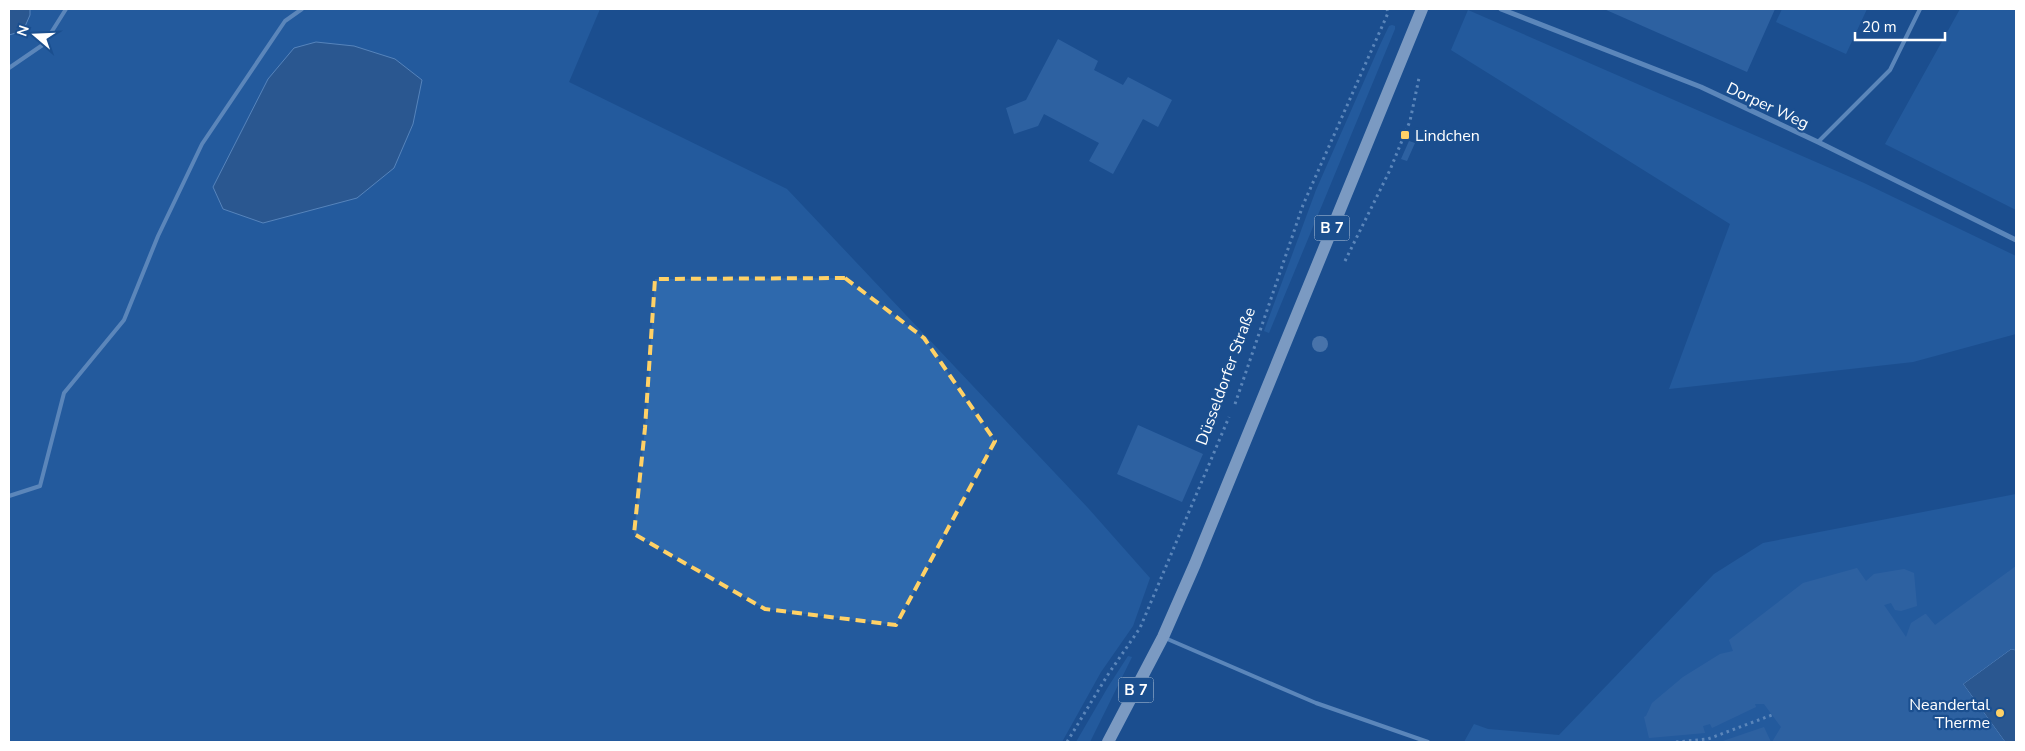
<svg xmlns="http://www.w3.org/2000/svg" width="2025" height="751" viewBox="0 0 2025 751" font-family="'Nunito Sans',sans-serif">
	<style>
		.green { fill: #2e69ad }
		.water { fill: #3c6290; stroke: #9cc4f0 }
		.building { fill: #4478b7 }
		.lines { fill: none; stroke-linecap: round; stroke-linejoin: round }
		.path { stroke: #a9c9ee; stroke-width: 3; stroke-dasharray: 2.5 4; stroke-linecap: butt }
		.service { stroke: #a9c9ee; stroke-width: 4 }
		.minor { stroke: #a9c9ee; stroke-width: 5 }
		.primary { stroke: #f0f6ff; stroke-width: 12 }
		.tree { fill: #7ea0ca }
		.marked { fill: none; stroke: #ffd166; stroke-width: 4; stroke-dasharray: 10 6; stroke-linejoin: round }
		.poi-dot { fill: #ffd166; stroke: #1b4f8f; stroke-width: 2 }
		.labels { text-anchor: middle; stroke-width: 4.5; stroke-linejoin: round; paint-order: stroke }
		.shield { fill: #1b4f8f; stroke: #bbcadd; stroke-width: 1 }
		.shield-label { font-size: 15px; font-weight: bold; fill: #fff }
		.street-label { font-size: 16px; fill: #fff; stroke: #1b4f8f }
		.poi-label { font-size: 16px; fill: #fff; stroke: #1b4f8f; text-anchor: start }
	</style>
	<rect width="100%" height="100%" fill="#1b4f8f"/>
	<path class="green" d="M9,9H600L569,82L787,189L1088,508L1150,578L1133,626L1101,672L1062,742H9Z
		M1782,9H1867L1846,54L1776,22Z
		M1960,9H2016V210L1885,144Z
		M1468,10L1864,183L2016,256V334L1913,362L1669,389L1730,224L1451,50Z
		M1392,25L1395,26V29L1269,333L1264,331L1316,190L1380,45L1389,26Z
		M2016,494V742H1464L1474,724L1488,729L1559,735L1714,574L1763,543Z
		M1128,656L1132,657L1090,742H1076L1108,687Z"/>
	<path class="water" d="M9,9H30V15L23,31L9,35Z
		M316,42L354,46L395,59L422,80L413,124L394,168L357,198L263,223L223,209L213,187L268,79L294,48Z
		M2011,649L2016,650V742H2005L1963,684Z"/>
	<path class="building" d="M1604,9H1775L1747,72Z
		M1058,39L1098,61L1094,70L1123,85L1128,77L1172,100L1158,127L1143,119L1113,174L1089,161L1099,143L1044,114L1038,126L1014,134L1006,108L1026,100Z
		M1409,141L1415,143L1407,161L1401,159Z
		M1138,425L1203,454L1182,502L1117,474Z
		M2016,566V650L2011,649L1963,684L2005,742H1772L1781,727L1764,704H1755L1756,707L1712,728L1710,724L1703,726L1705,733L1649,738L1644,717L1646,716L1652,703L1683,677L1720,654L1733,651L1729,640L1803,583L1857,568L1866,581L1874,574L1904,569L1914,573L1917,606L1901,611L1895,610L1891,603L1884,605L1906,637L1911,623L1925,614H1926L1935,625Z
		M1764,727L1771,742H1720Z"/>
	<g class="lines">
		<path class="path" d="M1345,261L1390,170L1410,121L1419,78
			M1235,404L1303,205L1388,13L1387,9
			M1067,742L1107,676L1140,628L1229,417
			M1676,742L1708,739L1772,715"/>
		<path class="service" d="M9,68L44,44L66,9
			M1818,142L1890,70L1920,9
			M9,496L40,486L64,393L124,320L158,236L202,144L285,21L302,9
			M1165,638L1316,703L1428,742"/>
		<path class="minor" d="M1501,9L1701,87L1818,142L2016,240"/>
		<path class="primary" d="M1108,742L1163,637L1195,564L1422,9"/>
	</g>
	<circle class="tree" cx="1320" cy="344" r="8"/>
	<path d="M0 0H2025V751H0ZM845,278L924,338L995,441L896,625L765,609L634,534L645,428L655,279Z" fill="#1b4f8f" fill-opacity=".55" fill-rule="evenodd"/>
	<path class="marked" d="M845,278L924,338L995,441L896,625L765,609L634,534L645,428L655,279Z"/>
	<g class="poi-dot">
		<rect x="1400" y="130" width="10" height="10" rx="2.5"/>
		<circle cx="2000" cy="713" r="5"/>
	</g>
	<g class="labels">
		<g class="shield">
			<rect x="1314.5" y="215.5" width="35" height="25" rx="4"/>
			<rect x="1118.5" y="677.5" width="35" height="25" rx="4"/>
		</g>
		<g class="shield-label">
			<text x="1332" y="233">B 7</text>
			<text x="1136" y="695">B 7</text>
		</g>
		<g class="street-label">
			<text transform="translate(1768 105) rotate(25)" y="6">Dorper Weg</text>
			<text transform="translate(1225 376) rotate(-70)" y="6">Düsseldorfer Straße</text>
		</g>
		<g class="poi-label">
			<text x="1415" y="141">Lindchen</text>
			<text x="1990" y="710" text-anchor="end">Neandertal<tspan x="1990" dy="18">Therme</tspan></text>
		</g>
	</g>
	<rect width="2025" height="751" fill="none" stroke="#ffffff" stroke-width="20"/>
	<g transform="translate(35 35) rotate(289)" stroke="#1b4f8f" stroke-width="4" paint-order="stroke">
	<path d="M0-4L9 19L0 12L-9 19Z" fill="#ffffff"/>
	<text y="-8" font-size="14" font-weight="bold" text-anchor="middle" fill="#ffffff">N</text>
	</g>
	<path d="M1855 32v8h90v-8" fill="none" stroke="#ffffff" stroke-width="2.5"/>
	<text x="1862" y="32" font-size="15" fill="#ffffff" stroke="#1b4f8f" stroke-width="4" paint-order="stroke">20 m</text>
</svg>
